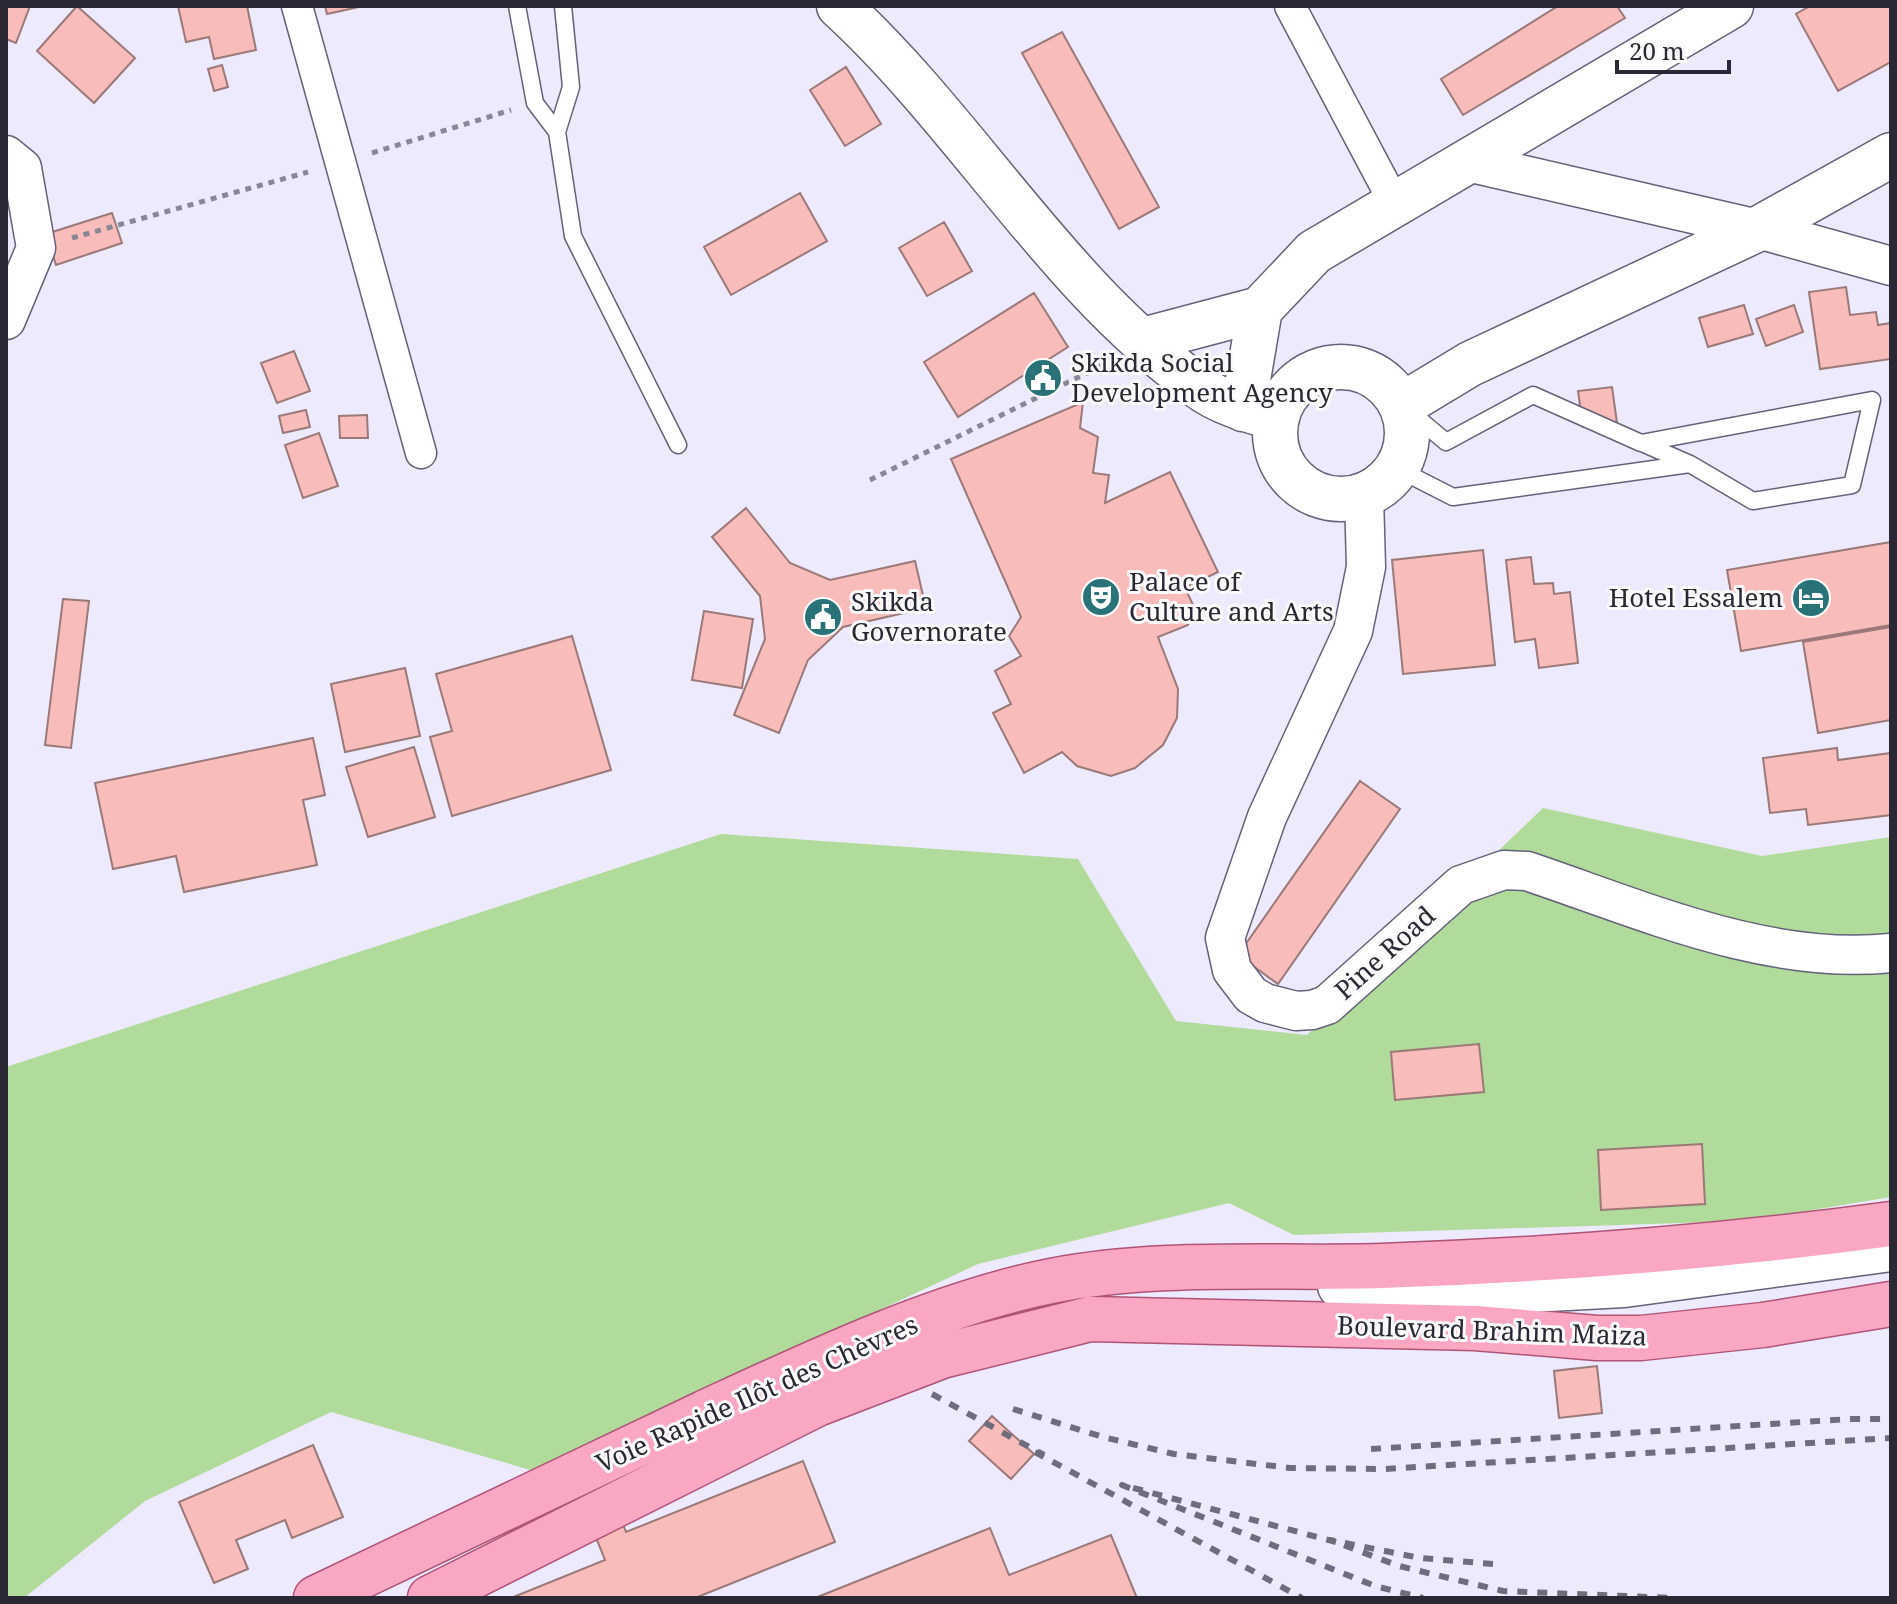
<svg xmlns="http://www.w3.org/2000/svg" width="1897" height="1604" viewBox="0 0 1897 1604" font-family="'Noto Serif',serif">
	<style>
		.green { fill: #b1db9b }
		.building { fill: #f8bcba; stroke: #9a7978; stroke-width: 2 }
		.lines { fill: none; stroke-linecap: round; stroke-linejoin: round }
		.service-casing { stroke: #64617a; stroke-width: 19 }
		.minor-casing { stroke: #64617a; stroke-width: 33 }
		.tertiary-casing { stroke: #64617a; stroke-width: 41 }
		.secondary-casing { stroke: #64617a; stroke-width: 47 }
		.primary-casing { stroke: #af5477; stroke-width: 47 }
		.path { stroke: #898796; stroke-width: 5; stroke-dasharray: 6 6; stroke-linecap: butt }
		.service { stroke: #fff; stroke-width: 16 }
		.minor { stroke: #fff; stroke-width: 30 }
		.tertiary { stroke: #fff; stroke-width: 38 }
		.secondary { stroke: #fff; stroke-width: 44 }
		.primary { stroke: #faa7c3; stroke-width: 44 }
		.rail { stroke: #6f6d7b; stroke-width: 6; stroke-dasharray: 10 10; stroke-linecap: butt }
		.labels { text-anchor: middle; stroke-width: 6; stroke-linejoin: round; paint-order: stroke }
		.poi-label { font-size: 26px; fill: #2a2834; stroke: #fafafa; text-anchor: start }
		.street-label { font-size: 26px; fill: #2a2834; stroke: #fafafa }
	</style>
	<rect width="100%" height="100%" fill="#eceafc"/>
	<path class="green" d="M1543,808L1762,856L1891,837V1197L1746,1221L1294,1235L1229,1203L978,1264L534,1471L331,1412L145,1501L24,1598H6V1067L721,834L1078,859L1176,1021L1307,1035Z"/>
	<path class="building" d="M6,6H30L16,43L6,39Z
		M77,6L135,58L94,103L37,51Z
		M178,6H247L256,50L214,59L209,37L186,42Z
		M325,6H359V7L327,14Z
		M1558,6H1617L1625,18L1463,115L1441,79Z
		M1810,6H1891V62L1838,91L1796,14Z
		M1062,32L1159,207L1119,229L1022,53Z
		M222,65L228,87L214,91L208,69Z
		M846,67L881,124L845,146L810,90Z
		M800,193L827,241L731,295L704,247Z
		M112,213L122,243L56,265L46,234Z
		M944,222L972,271L927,296L899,248Z
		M1846,287L1850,315L1876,312L1878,325L1891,323V359L1820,369L1809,292Z
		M1034,293L1068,347L958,417L924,362Z
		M1744,305L1753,334L1708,347L1699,318Z
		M1794,305L1803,332L1766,346L1756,319Z
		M294,351L310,391L277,403L261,363Z
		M1612,387L1617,423L1583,427L1578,391Z
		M1083,402L1080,428L1098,437L1093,473L1109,475L1105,503L1170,472L1218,572L1185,588L1194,607L1188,625L1158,637L1178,689L1177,718L1163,745L1135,768L1111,776L1077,766L1062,752L1024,773L993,713L1011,704L995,671L1021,656L1009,636L1021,617L951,459Z
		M306,410L310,427L283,433L279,416Z
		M367,415L368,438H340L339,416Z
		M319,433L338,486L303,498L285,445Z
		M746,508L790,563L830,580L915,561L926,608L843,627L808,660L779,733L734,715L765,639L760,596L712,537Z
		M1891,542V625L1741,651L1727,570Z
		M1483,550L1495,665L1403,674L1392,560Z
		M1531,557L1534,584L1553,583L1554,594L1570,592L1578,663L1539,668L1535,639L1515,642L1506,560Z
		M63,599L89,601L71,748L45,745Z
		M704,611L753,619L742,688L692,680Z
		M1891,627V720L1818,733L1803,642Z
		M572,636L611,770L452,816L430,737L452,731L436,674Z
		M405,668L420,736L345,752L331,684Z
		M313,738L325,795L303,800L317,865L184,892L176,856L113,869L95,783Z
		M414,747L435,817L368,837L346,767Z
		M1837,748L1838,760L1891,753V815L1808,825L1806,809L1770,813L1763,758Z
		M1360,781L1400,809L1278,984L1238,955Z
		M1479,1044L1484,1092L1395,1100L1391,1052Z
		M1702,1144L1705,1204L1601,1210L1598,1150Z
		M1597,1366L1602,1413L1559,1418L1554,1371Z
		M992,1416L1034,1454L1011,1479L969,1441Z
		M313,1445L343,1517L292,1538L285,1520L236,1540L248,1569L214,1583L179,1502Z
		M803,1461L835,1542L695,1598H511L605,1560L589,1520L617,1509L626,1532Z
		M990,1528L1009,1575L1111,1535L1137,1598H815Z"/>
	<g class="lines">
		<g class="service-casing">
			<path id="service" d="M517,6L535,103L557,132
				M563,6L571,87L557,132L573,236L678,445
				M1642,443L1690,464
				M1398,469L1453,497L1690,464L1753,501L1852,485L1872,400L1641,443L1533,395L1446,442L1403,406"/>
		</g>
		<g class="minor-casing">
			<path id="minor" d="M297,6L421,453
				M1290,6L1394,202"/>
		</g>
		<g class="tertiary-casing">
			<path id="tertiary" d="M6,155L22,168L36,248L6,320
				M1463,161L1758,229L1891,266
				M1364,496L1366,567L1353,631L1267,817L1225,938L1232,970L1251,995L1265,1003L1296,1011L1312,1010L1327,1005L1461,885L1504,870L1527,871C1643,910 1768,966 1891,953"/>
		</g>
		<g class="secondary-casing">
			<path id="secondary" d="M839,6C965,121 1059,288 1198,386C1220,403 1250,411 1277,418
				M1143,340L1260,309
				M1275 433a66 66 0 1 1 132 0a66 66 0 1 1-132 0Z
				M1402,405L1470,364L1758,229L1891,155
				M1243,409L1260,309L1314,252L1731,6
				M1340,1286L1530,1290L1624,1285L1891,1249"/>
		</g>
		<g class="primary-casing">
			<path id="primary" d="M316,1598C445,1536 574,1474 704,1413C810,1364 936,1304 1051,1281C1160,1260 1270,1269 1381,1266C1552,1260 1722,1247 1891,1224
				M430,1598L817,1404L942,1356L1090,1319L1475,1328L1597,1338H1641L1763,1325L1891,1304"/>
		</g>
		<path class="path" d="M372,153L511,110
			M72,238L308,172
			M870,480L1109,362"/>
		<use href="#service" class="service"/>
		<use href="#minor" class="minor"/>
		<use href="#tertiary" class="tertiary"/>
		<use href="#secondary" class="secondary"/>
		<use href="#primary" class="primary"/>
		<path class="rail" d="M932,1394L1044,1455
			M1013,1409L1103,1437L1174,1454L1290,1468L1384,1469L1891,1438
			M1371,1449L1850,1419H1891
			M1035,1452L1302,1598
			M1336,1542L1122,1485L1375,1586L1423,1598
			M1493,1564L1420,1558L1330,1540L1399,1566L1503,1591L1674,1598"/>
	</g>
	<defs>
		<g id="civic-disc" transform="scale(2)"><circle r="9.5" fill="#297378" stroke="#fafafa"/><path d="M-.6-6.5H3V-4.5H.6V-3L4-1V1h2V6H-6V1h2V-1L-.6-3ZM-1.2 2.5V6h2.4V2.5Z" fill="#fff"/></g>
		<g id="theatre-disc" transform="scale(2)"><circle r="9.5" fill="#297378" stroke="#fafafa"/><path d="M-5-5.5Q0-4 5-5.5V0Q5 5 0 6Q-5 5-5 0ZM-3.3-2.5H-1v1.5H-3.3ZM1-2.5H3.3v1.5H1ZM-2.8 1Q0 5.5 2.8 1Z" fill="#fff"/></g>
		<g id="hotel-disc" transform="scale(2)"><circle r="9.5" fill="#297378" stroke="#fafafa"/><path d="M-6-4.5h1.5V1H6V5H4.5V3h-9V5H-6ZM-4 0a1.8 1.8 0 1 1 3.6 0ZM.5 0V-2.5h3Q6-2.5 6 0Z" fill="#fff"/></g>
	</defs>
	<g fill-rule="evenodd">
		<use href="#civic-disc" x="1043" y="378"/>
		<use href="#theatre-disc" x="1101" y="597"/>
		<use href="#hotel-disc" x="1811" y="598"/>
		<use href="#civic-disc" x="823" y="617"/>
	</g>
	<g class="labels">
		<g class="poi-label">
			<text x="1071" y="372">Skikda Social<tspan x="1071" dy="30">Development Agency</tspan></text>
			<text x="1129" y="591">Palace of<tspan x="1129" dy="30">Culture and Arts</tspan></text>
			<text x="1783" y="607" text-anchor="end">Hotel Essalem</text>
			<text x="851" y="611">Skikda<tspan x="851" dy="30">Governorate</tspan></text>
		</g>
		<g class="street-label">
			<text transform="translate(1385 953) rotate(-42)" y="9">Pine Road</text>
			<text transform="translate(1492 1331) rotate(2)" y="9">Boulevard Brahim Maiza</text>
			<text transform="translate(757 1394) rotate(-24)" y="9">Voie Rapide Ilôt des Chèvres</text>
		</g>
	</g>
	<rect width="1897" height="1604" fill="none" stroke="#2a2834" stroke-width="16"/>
	<path d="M1617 60v12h112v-12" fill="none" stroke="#2a2834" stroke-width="4"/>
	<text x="1629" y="60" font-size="24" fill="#2a2834" stroke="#fafafa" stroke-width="6" paint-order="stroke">20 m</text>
</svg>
